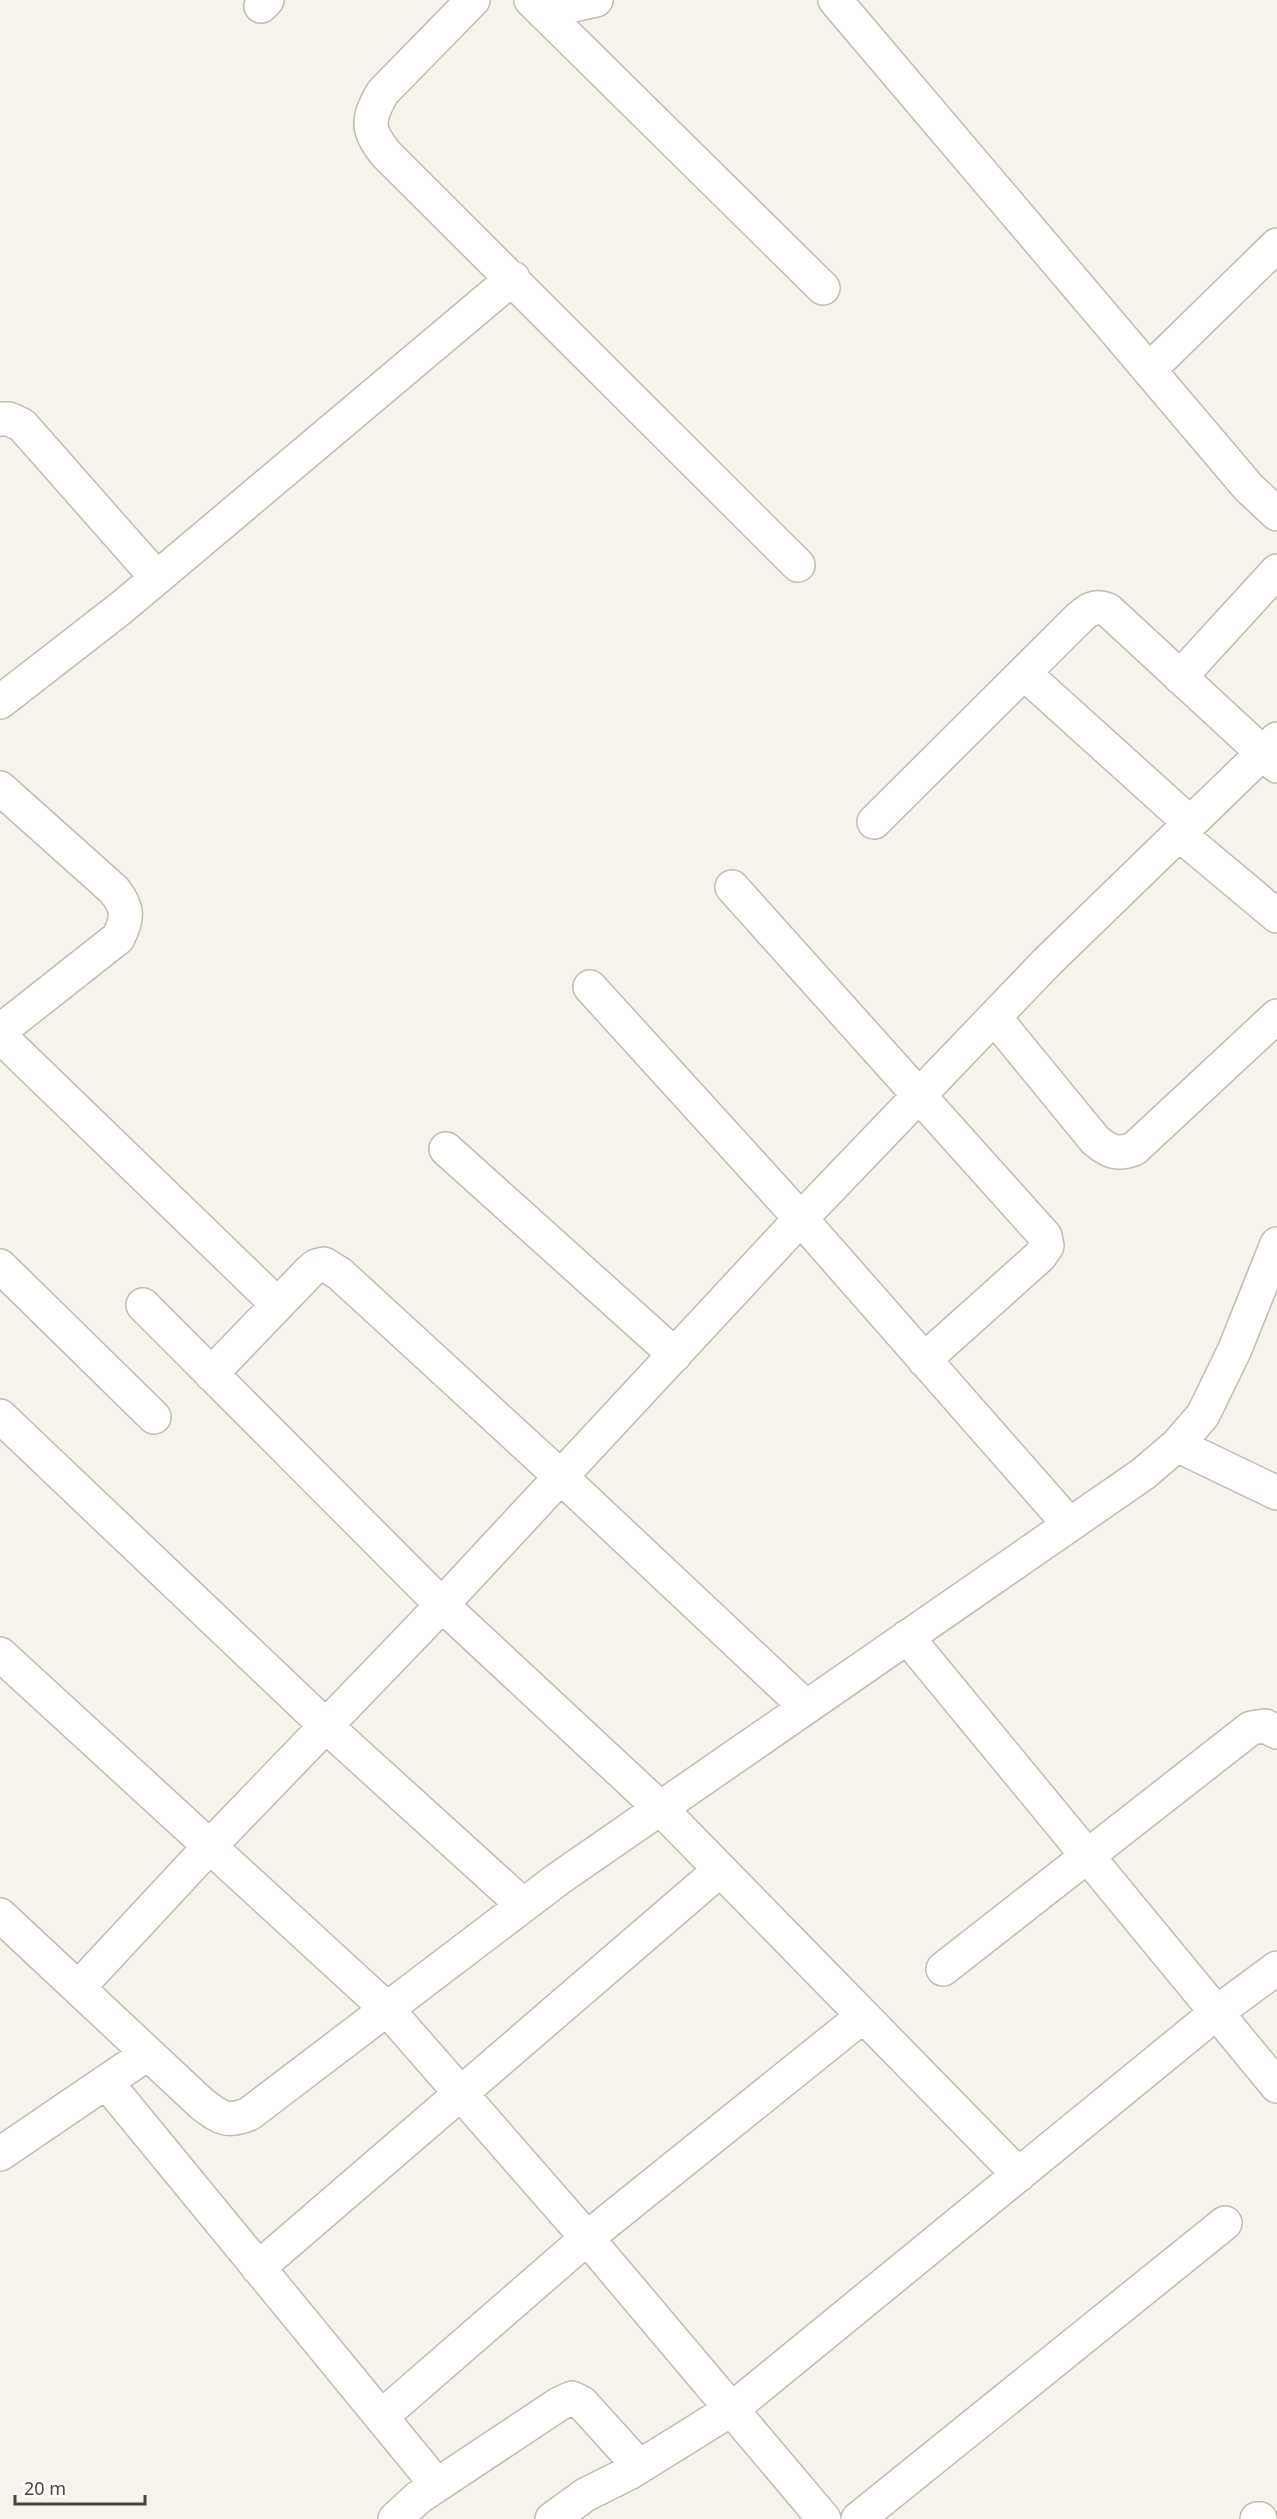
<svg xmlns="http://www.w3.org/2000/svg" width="1277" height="2519" viewBox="0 0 1277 2519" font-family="'Noto Sans',sans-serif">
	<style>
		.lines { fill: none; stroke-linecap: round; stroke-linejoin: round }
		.minor-casing { stroke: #c2bbae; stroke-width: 36 }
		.minor { stroke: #fff; stroke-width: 33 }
	</style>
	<rect width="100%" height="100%" fill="#f6f3ec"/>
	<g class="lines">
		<g class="minor-casing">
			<path id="minor" d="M473,0L383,92C367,119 366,129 386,154L798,565
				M531,0L823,288
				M835,0L1249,488L1277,514
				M261,6L267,0
				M543,12L596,0
				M1149,370L1277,245
				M0,419H9L22,425L157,578
				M1024,673L1190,823
				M1180,677L1277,571
				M0,702L121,608L513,278
				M0,788L114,890C129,909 128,918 118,938L0,1031
				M874,822L1079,618C1089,609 1095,605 1108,610L1277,766
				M1179,834L1277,916
				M732,887L1045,1236L1047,1246L1040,1256L924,1360
				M590,987L801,1219L1069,1524
				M995,1018L1095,1140C1109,1152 1117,1155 1134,1149L1277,1016
				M0,1036L277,1304
				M446,1149L675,1355
				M0,1266L154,1417
				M143,1305L442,1605L660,1808L1019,2175
				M211,1374L310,1271L316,1266L324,1264L340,1274L561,1477L806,1707
				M0,1416L326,1726L523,1905
				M1177,1445L1277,1493
				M907,1637L1277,2086
				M0,1654L387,2009L587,2238L824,2519
				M0,1915L202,2104C221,2118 226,2123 249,2114L558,1879L1143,1474L1177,1445L1203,1415L1235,1349L1277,1244
				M943,1969L1251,1728L1265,1726L1277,1732
				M78,1988L211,1845L422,1626L790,1230L1047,962L1277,739
				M106,2082L437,2485
				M0,2154L147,2054
				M258,2268L720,1870
				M381,2417L587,2238L863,2016
				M395,2519L419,2497L559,2404L572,2398L582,2403L639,2466
				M552,2519L585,2495L629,2473L732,2409L1216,2013L1277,1968
				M858,2519L1225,2223
				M1257,2519H1260"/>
		</g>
		<use href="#minor" class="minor"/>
	</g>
	<path d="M15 2495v9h130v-9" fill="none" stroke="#4b4439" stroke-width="3"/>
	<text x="24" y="2495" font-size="18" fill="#4b4439" stroke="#ffffff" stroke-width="4.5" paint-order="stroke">20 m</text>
</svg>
